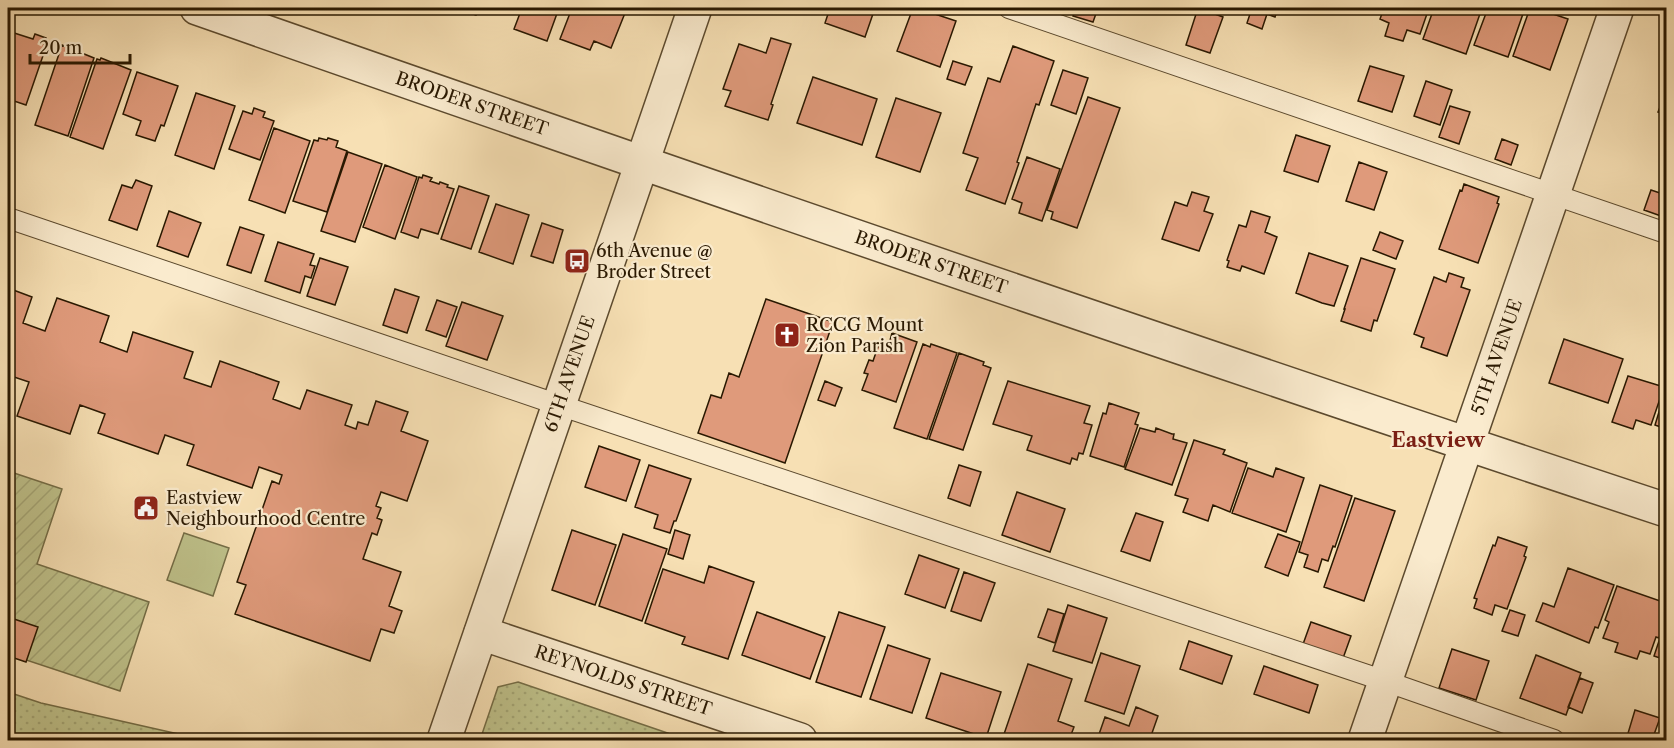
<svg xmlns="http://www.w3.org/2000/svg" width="1674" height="748" viewBox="0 0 1674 748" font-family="'Libre Caslon Text',serif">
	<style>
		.grass { fill: url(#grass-dots); stroke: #746d46; stroke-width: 1.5 }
		.park { fill: #bfc28b; stroke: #746d46; stroke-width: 1.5 }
		.garden { fill: url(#garden-furrows); stroke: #746d46; stroke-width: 1.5 }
		.building { fill: #df9a7b; stroke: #291801; stroke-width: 1.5 }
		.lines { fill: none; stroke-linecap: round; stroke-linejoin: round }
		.service-casing { stroke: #5c4a2e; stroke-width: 22 }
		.minor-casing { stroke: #5c4a2e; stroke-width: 36 }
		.tertiary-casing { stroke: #5c4a2e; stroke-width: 36 }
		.service { stroke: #faebce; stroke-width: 20 }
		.minor { stroke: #faebce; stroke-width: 33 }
		.tertiary { stroke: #faebce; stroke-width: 33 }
		.labels { text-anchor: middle; stroke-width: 4.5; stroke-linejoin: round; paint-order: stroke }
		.street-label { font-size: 18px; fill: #291801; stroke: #faebce }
		.poi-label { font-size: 18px; fill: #291801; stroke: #faebce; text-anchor: start }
		.neighbourhood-label { font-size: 20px; font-weight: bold; fill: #7a1f14; stroke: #faebce }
	</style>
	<defs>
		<pattern id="grass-dots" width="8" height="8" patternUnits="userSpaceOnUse" patternTransform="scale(1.5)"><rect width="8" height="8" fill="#bfc28b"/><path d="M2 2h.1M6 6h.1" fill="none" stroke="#a4a676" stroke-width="1.8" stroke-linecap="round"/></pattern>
		<pattern id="garden-furrows" width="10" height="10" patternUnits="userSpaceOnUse" patternTransform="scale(1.5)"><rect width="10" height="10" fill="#bfc28b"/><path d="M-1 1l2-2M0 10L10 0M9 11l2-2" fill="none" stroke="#a4a676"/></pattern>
	</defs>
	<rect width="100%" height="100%" fill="#f7e0b4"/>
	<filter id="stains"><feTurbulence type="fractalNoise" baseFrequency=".00333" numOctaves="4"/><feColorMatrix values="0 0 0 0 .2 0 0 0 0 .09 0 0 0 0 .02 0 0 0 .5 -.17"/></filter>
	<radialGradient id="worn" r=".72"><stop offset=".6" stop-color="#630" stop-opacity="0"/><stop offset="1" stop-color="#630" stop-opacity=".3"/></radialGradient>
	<path class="grass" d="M518,682L688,740H480L498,687Z
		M8,692L41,703L205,740H8Z"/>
	<path class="park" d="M184,533L229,548L213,596L167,580Z"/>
	<path class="garden" d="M8,471L62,489L37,564L149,602L120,691L8,654Z"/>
	<path class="building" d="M456,8H479L476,15Z
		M522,8H559L547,41L514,29Z
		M572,8H627L611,48L594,41L590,50L560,39Z
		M830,8H875L865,37L825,23Z
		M913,8H917L956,21L940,67L897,51Z
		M1075,8H1098L1093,22L1073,16Z
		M1198,8H1218L1215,14L1223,17L1210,53L1186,45Z
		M1252,8H1278L1275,17L1267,14L1262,29L1247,23Z
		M1384,8H1429L1420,34L1407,30L1403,41L1385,36L1389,23L1380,19Z
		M1434,8H1482L1466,54L1423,39Z
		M1488,8H1525L1508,57L1474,45Z
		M1530,8H1535L1568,19L1550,70L1513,56Z
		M8,31L33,39L35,34L46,38L44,44H47L26,105L8,99Z
		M771,38L791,44L771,104L773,105L768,120L725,106L731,91L723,89L739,44L766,53Z
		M62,45L94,58L68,136L35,125Z
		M1013,46L1054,61L1039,105L1036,104L1017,162L1019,163L1005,204L966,190L978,158L963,153L988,78L1000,82Z
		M101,58L131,70L103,149L70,137L97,59L100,60Z
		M953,61L972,67L965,85L947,79Z
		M1370,66L1404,76L1392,112L1358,101Z
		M1063,70L1088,78L1076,114L1051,105Z
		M137,72L178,86L164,126L161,125L155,141L136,135L141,121L123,114Z
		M813,77L877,99L862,145L797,123Z
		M1426,81L1452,90L1440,125L1414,116Z
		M1666,92V115L1658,112Z
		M196,93L235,106L214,169L175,155Z
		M1088,97L1120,108L1077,228L1051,219L1053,212L1047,210Z
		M896,98L941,113L920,172L876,157Z
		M1450,106L1470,112L1459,144L1439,137Z
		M254,108L265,112L263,117L274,121L260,160L229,149L243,111L252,114Z
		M274,128L310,141L285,213L249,200Z
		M1296,135L1330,146L1318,182L1284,171Z
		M319,138L327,140L328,138L338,141L336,147L347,151L327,212L293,201L314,140L318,141Z
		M1502,139L1518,145L1511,165L1495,159Z
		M348,152L382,164L355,242L321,231Z
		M1027,157L1060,169L1042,221L1019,213L1022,203L1012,199Z
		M1359,162L1387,172L1374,210L1346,201Z
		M385,165L417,177L395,239L363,227Z
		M423,175L432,178L430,181L439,184L440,182L448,185L447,187L454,189L438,234L421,229L418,238L401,232L419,177L422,178Z
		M136,180L152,186L137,230L109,220L122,185L132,188Z
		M1464,184L1499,197L1497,203L1499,204L1478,263L1439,249L1460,190L1462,191Z
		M459,186L489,196L471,249L441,239Z
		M1651,190L1666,195L1661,216L1644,210Z
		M1192,192L1209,197L1204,211L1213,214L1199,251L1162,239L1175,202L1187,206Z
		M496,204L529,215L513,264L479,252Z
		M169,211L201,223L188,257L157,246Z
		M1251,211L1270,217L1265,232L1277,237L1264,274L1242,266L1240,271L1227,267L1229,261L1227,260L1239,225L1246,227Z
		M542,223L563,230L553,263L531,256Z
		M240,227L264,235L251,273L227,265Z
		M1380,232L1403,241L1396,259L1373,250Z
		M278,242L314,254L310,265L315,266L311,278L305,276L300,293L265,281Z
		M1309,253L1348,266L1334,306L1322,303L1296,293Z
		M320,258L348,267L335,305L307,296Z
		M1361,258L1395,269L1377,321L1374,320L1371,331L1341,321L1345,309H1344Z
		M1449,273L1464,278L1461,287L1470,290L1447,356L1421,347L1424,338L1414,334L1434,277L1446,282Z
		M8,288L32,297L23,323L45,331L57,298L109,316L100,342L127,352L133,332L193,352L184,378L211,387L220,361L279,382L273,399L300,409L307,390L352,405L345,425L356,429L358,422L368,425L376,401L408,412L401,431L428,441L407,501L381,492L376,506L381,508L377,518L382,520L377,535L372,533L363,559L401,572L389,606L402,611L394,633L381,629L370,661L235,614L246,585L237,582L272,481L279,484L282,475L259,467L252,488L187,465L194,445L165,435L158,454L98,433L105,414L80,405L70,434L17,416L29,382L8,375Z
		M395,289L419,297L407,333L383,325Z
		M766,299L833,322L785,463L698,433L711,395L721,398L729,373L739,377Z
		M437,300L457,307L446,337L426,330Z
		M462,302L503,316L487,360L446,346Z
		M892,333L917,342L896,402L862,390L868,374L864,373L869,360L873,361L880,341L889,344Z
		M1564,339L1623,359L1608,403L1549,383Z
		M923,344L930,347L931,344L957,353L927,439L894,428Z
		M959,353L984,362L983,365L991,368L963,450L929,439Z
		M1628,376L1664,387L1651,425L1636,420L1633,429L1612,422Z
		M825,381L842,388L835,406L818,400Z
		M1008,381L1090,406L1084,423L1092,425L1083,454L1079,453L1077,460L1072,458L1070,464L1027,450L1032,436L993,424Z
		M1666,389V429L1655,425Z
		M1109,403L1139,413L1135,424L1138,425L1124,467L1090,456L1103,413L1106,414Z
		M1140,428L1155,432L1156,428L1172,434H1174L1173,439L1187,443L1172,485L1125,469Z
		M1194,440L1225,450L1223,454L1247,463L1230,512L1213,505L1208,521L1183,512L1188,499L1175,495Z
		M599,446L640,460L626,501L585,487Z
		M649,465L691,479L676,521H674L670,533L654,528L658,515L635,507Z
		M959,465L981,472L970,506L948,498Z
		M1248,468L1273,477L1276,468L1304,478L1286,532L1232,513Z
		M1320,485L1352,496L1335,547L1333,546L1328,561L1322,559L1318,572L1304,567L1308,555L1299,552Z
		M1017,492L1065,509L1050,552L1002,535Z
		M1355,498L1395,511L1364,601L1324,587Z
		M1136,513L1163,522L1150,561L1121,551Z
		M572,530L616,545L595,605L552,590Z
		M675,530L690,535L683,559L668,554Z
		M623,534L667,549L642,621L599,606Z
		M1278,534L1300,542L1288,576L1265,567Z
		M1498,537L1527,547L1524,556L1526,557L1507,609L1495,605L1492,615L1474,608L1477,599L1474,598L1493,545L1495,546Z
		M919,555L959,569L945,608L905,594Z
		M709,566L754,582L728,659L682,644L685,637L645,623L663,569L704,583Z
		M1568,568L1614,585L1598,628L1595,627L1589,643L1536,621L1543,603L1554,607Z
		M964,572L995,583L981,621L951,611Z
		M1617,586L1666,603V616L1659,638L1656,637L1650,654L1640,651L1637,659L1615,652L1618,643L1603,638L1609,622L1605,620Z
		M1068,605L1107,618L1092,663L1053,651Z
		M1048,609L1064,614L1055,643L1038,637Z
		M1510,610L1525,615L1518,636L1502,631Z
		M757,612L825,637L810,679L742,655Z
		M839,612L885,627L861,697L816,682Z
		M11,618L38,627L26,662L8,656V627Z
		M1666,620V660L1654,656Z
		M1311,622L1351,636L1342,661L1302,647Z
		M1189,641L1232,656L1222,684L1180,669Z
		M888,645L930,659L912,713L870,699Z
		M1452,649L1489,661L1476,700L1439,688Z
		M1101,653L1140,666L1124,714L1085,701Z
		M1536,655L1581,673L1566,715L1520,698Z
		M1028,664L1072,679L1058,721L1074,727L1069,740H1002Z
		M1264,666L1318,685L1309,713L1254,694Z
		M941,673L1001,692L986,738L926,718Z
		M1580,678L1593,683L1582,713L1568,707Z
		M1136,707L1158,716L1152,733L1153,734L1151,740H1097L1105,717L1129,726Z
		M1635,710L1660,718L1652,740H1626Z"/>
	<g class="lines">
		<g class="service-casing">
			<path id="service" d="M1009,8L1666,233
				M8,218L559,405L1385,681L1554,740"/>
		</g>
		<g class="minor-casing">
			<g id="minor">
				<path id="s1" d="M197,8C686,179 1175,348 1666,510"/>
				<path id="s2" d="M481,633L800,740"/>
				<path id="s3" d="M1365,740L1617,8"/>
			</g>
		</g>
		<g class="tertiary-casing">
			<g id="tertiary">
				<path id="s4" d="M444,740L695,8"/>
			</g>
		</g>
		<use href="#service" class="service"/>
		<use href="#minor" class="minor"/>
		<use href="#tertiary" class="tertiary"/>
	</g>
	<defs>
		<g id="bus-square" transform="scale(1.35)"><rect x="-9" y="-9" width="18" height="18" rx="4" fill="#8f2418" stroke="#faebce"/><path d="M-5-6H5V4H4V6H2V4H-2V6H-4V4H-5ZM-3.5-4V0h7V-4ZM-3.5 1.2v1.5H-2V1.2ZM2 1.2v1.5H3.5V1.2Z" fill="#fff"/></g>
		<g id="church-square" transform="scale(1.35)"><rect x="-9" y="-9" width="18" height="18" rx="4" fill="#8f2418" stroke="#faebce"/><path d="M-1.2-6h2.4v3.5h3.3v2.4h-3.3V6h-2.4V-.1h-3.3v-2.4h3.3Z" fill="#fff"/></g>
		<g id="civic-square" transform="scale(1.35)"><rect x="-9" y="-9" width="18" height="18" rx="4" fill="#8f2418" stroke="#faebce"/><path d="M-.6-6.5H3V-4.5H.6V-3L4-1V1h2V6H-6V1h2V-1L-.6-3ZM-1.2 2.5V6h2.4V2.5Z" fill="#fff"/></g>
	</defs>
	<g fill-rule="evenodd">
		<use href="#bus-square" x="577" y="261"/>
		<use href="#church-square" x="787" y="335"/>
		<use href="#civic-square" x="146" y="508"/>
	</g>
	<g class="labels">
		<g class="street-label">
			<text dy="6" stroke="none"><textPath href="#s1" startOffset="291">BRODER STREET</textPath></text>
			<text dy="6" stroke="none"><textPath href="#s1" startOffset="777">BRODER STREET</textPath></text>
			<text dy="6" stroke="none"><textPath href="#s3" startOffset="405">5TH AVENUE</textPath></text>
			<text dy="6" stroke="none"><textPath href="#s4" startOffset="387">6TH AVENUE</textPath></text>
			<text dy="6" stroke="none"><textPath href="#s2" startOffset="150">REYNOLDS STREET</textPath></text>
		</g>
		<g class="poi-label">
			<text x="596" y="257">6th Avenue @<tspan x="596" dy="21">Broder Street</tspan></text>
			<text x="806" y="331">RCCG Mount<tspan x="806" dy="21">Zion Parish</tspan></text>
			<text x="166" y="504">Eastview<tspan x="166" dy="21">Neighbourhood Centre</tspan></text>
		</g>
		<g class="neighbourhood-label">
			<text x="1438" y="447">Eastview</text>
		</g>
	</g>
	<rect width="1674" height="748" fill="none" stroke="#f7e0b4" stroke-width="30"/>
	<rect x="9" y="9" width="1656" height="730" fill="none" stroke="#291801" stroke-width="3"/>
	<rect x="15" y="15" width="1644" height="718" fill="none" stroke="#291801" stroke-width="1.5"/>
	<path d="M30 54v9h100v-9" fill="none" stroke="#291801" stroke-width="3"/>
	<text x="39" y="54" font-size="18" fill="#291801" stroke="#faebce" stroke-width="4.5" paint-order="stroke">20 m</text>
	<rect width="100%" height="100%" filter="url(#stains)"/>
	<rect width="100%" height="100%" fill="url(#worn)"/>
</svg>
